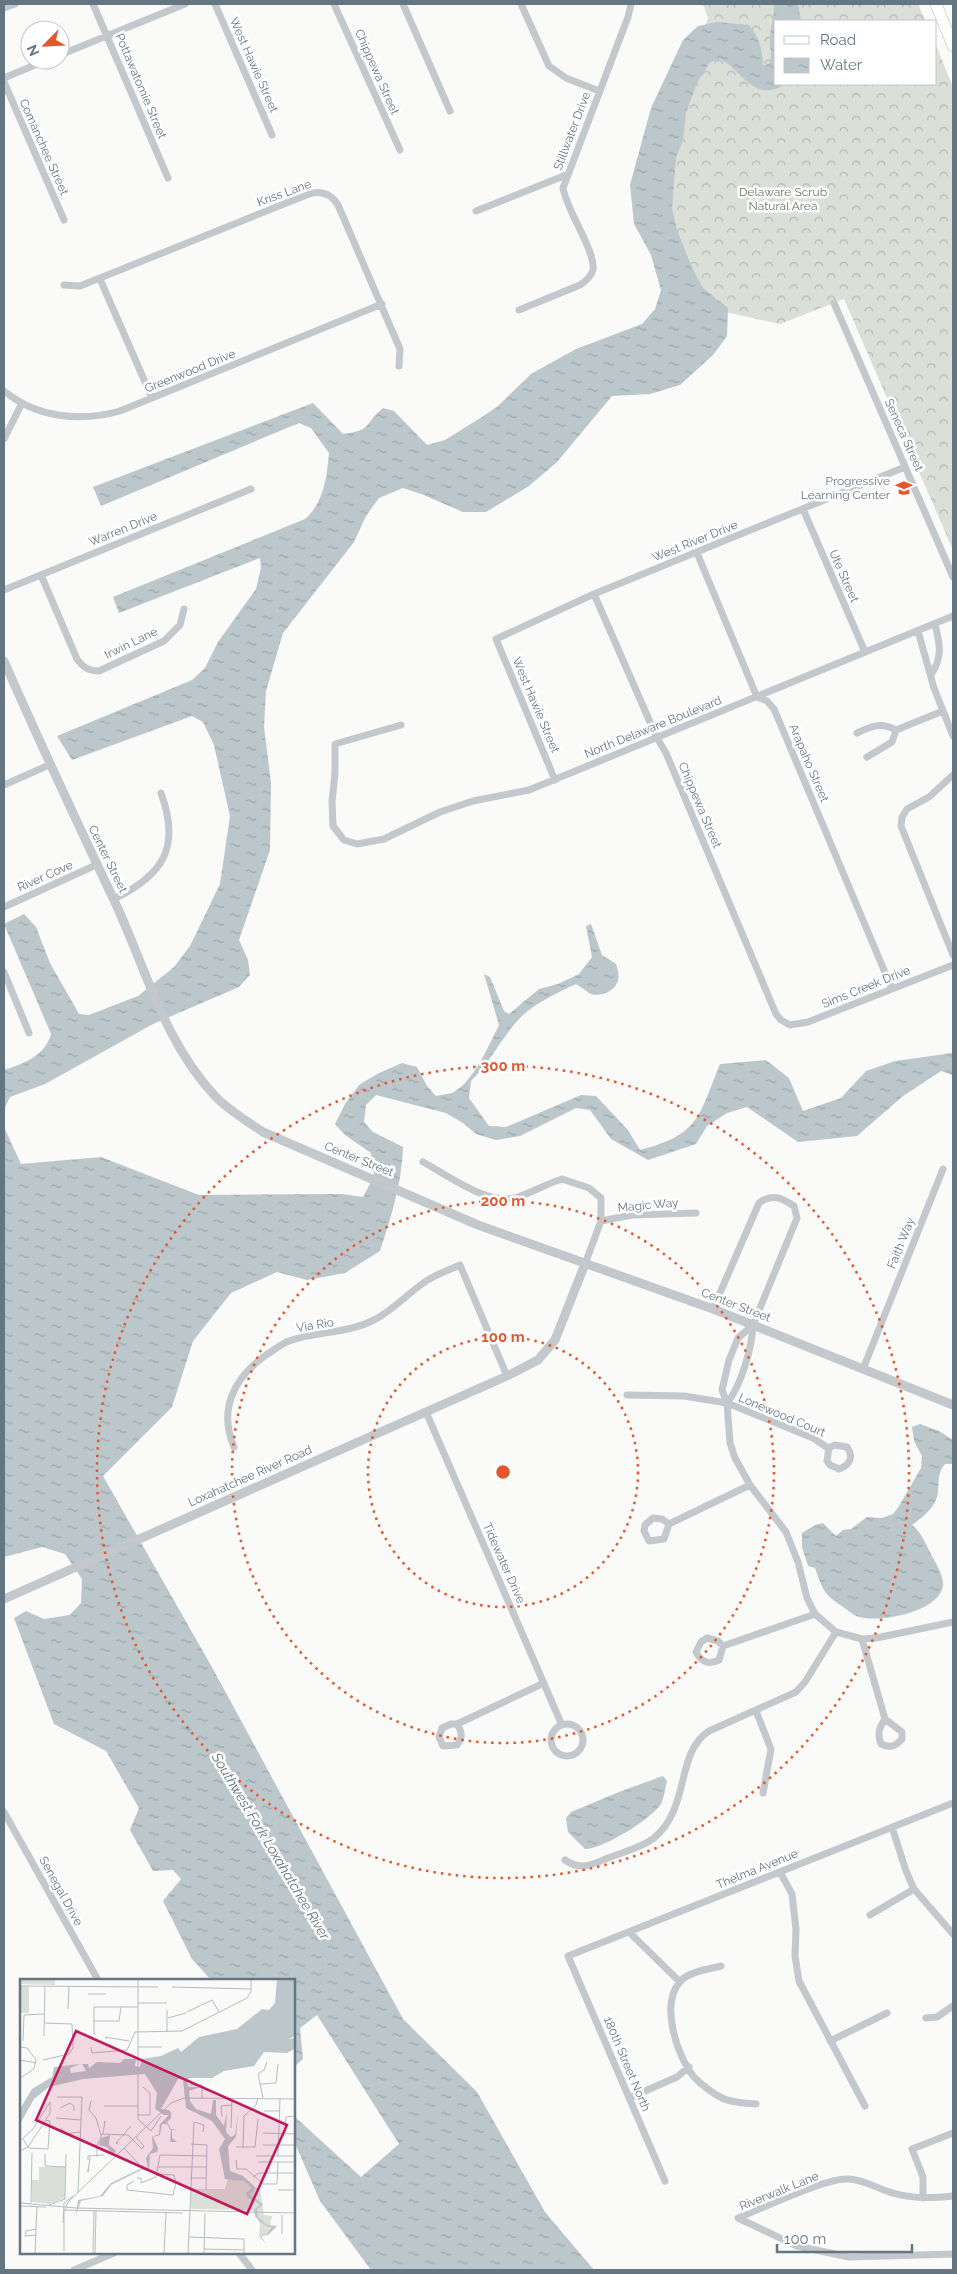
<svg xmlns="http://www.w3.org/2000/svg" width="957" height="2274" viewBox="0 0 957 2274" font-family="Raleway,sans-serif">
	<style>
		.forest { fill: url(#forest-crowns) }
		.water { fill: url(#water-ripples) }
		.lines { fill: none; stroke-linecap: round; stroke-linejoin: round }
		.primary-casing { stroke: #b5babe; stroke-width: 12 }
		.minor { stroke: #c3c8cc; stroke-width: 7 }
		.tertiary { stroke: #c3c8cc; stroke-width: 9 }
		.primary { stroke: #fff; stroke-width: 11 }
		.ring { fill: none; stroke: #e4572e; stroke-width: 2.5; stroke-dasharray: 2.5 5 }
		.labels { text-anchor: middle; stroke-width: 5; stroke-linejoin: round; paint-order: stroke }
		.street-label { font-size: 12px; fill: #657683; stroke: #fff }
		.park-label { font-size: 12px; fill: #687a64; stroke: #fff }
		.poi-label { font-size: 12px; fill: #657683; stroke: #fff; text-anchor: end }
		.water-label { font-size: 14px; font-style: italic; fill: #60757c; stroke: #fff }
		.inset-road { fill: none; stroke: #b5bdc2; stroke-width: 1 }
		.view { fill: #c2185b; fill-opacity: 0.15; stroke: #c2185b; stroke-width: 2.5 }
		.inset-edge { fill: none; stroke: #657683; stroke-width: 2.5 }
		.centre { fill: #e4572e; stroke: #fff; stroke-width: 2.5 }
		.ring-label { font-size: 15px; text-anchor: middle; font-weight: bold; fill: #e4572e; stroke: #fff; stroke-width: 5; stroke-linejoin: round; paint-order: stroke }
	</style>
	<defs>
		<pattern id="forest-crowns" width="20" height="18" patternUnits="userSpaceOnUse" patternTransform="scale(1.25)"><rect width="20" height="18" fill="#dadfd7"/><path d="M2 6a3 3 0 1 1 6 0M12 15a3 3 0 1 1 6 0" fill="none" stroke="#b4b9b4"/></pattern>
		<pattern id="water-ripples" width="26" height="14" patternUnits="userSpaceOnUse" patternTransform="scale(1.25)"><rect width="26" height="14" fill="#bbc7cb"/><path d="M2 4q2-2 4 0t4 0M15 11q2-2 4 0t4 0" fill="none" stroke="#9ca6aa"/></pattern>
	</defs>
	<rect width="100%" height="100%" fill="#fafaf8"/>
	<path class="forest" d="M703,4H918L926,21H776V84H936V45L953,87V550L844,299L780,324L716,310L688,270L665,216L682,97L708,18Z"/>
	<path class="water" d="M774,4H798L801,21H776V84H785C755,104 743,72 721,59L710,62L697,83L686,113L683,141L676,157L672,209L677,230L693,270L703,288L728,308L727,336L713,355L680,385L650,394L612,396L557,462L529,486L486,512H463L424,495L403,488L379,498L366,516L354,542L283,633L266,691L264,727L271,783L270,850L239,940L248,960L250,975L239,987L153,1024L45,1084L10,1097L4,1109V1070C23,1064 45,1056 51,1034L4,924L24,914L36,927L50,963L79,1014L89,1015L138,996L174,967L190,946L220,884L230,816L214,745L203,722L192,716L72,760L57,736L192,680L205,668L218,642L256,589L261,568L260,558L119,613L113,597L305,519C324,503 327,476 329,453L311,428L299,423L101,506L93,487L313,403L343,434C373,430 363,425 383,408L394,411L427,445L445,440L482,417L498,406L531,374L576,349L642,324L655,309L661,290L651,255L634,224L630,185L651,108L683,40L698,26L717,22L749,25C760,38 762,49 763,66L770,63C773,53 769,48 770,39C770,27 775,16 774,4Z
		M591,924L602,955L616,964C618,970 620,977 617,983C613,992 598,998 589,993C585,990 581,987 576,984C557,993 539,1001 523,1015C504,1033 491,1062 471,1081L469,1098L489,1126L506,1127L581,1095L596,1096L628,1130L640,1150C700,1135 699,1115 720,1064L766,1060L789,1078L803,1111L841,1098L866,1071L895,1061L953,1053V1075L941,1071L903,1096L857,1136L798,1142L747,1107L727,1113L707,1126L696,1144L648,1160L611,1139L590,1110L576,1108L520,1136L496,1140L476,1134L463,1123L446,1113L376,1095L366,1105L364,1122L373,1132L403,1147C402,1183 391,1217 380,1251L345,1273L307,1280L277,1272L231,1293L193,1341L172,1407L103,1476L213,1669L403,2019L477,2092L545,2212L594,2270H371L320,2201L294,2141V2116L361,2177L399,2144L317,2015L300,2028L303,2059L294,2067V1980H211L192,1959L163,1901L181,1879L173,1870L153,1871L130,1830L139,1808L106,1751L54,1724L14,1618L26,1611L44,1619L70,1615L81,1603L82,1579L65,1554L42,1547L4,1557V1127L21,1164L101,1157L199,1195L342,1194L363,1197L374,1176L371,1153L345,1135L335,1124L345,1104L359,1085L377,1074L402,1063L417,1067L427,1086L436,1096C441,1095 447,1094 452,1093C473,1083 489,1045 499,1025L484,974L490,977L504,1011L509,1014L539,989L558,984L579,974L592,957L586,926Z
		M920,1424L939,1431L953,1440V1464H945C934,1477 942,1489 935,1502C930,1512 920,1519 912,1525C921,1532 926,1544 931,1554C935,1562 944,1576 943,1586C939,1612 880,1623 859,1617C855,1616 850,1612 846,1609C824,1594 824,1593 815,1568L808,1566L802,1547V1533L815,1525L823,1523L836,1536L843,1530L851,1529L867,1517L882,1518L893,1514L899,1506L921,1468L922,1456L914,1441L912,1427Z
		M663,1776L667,1781C665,1788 664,1798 661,1804C650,1820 603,1849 585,1849L568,1832L566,1818L571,1812L619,1792Z"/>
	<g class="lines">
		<g class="primary-casing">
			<path id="primary" d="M936,4L953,46"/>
		</g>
		<path class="minor" d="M93,4L168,178
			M215,4L272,135
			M334,4L400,150
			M403,4L450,111
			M521,4L549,66L566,78L599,91
			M4,8L15,4
			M60,55L185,4
			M4,78L47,60
			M4,82L64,220
			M476,211L566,175
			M100,279L152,398
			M64,285L80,286L309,194C322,190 331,194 338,205L400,349L399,366
			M834,303L953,577
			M519,310L580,285C586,281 591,277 593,270C596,252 566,209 563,188L628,17L631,4
			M4,391C37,418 80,422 120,411L382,304
			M4,439L22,403
			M803,509L865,652
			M697,553L757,697L767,701L774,709L892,989
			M41,575L77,659C83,667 88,671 99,671L164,641L180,625L184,609
			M4,590L251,489
			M594,594L657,738L666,753L776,1014L781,1020L790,1025L808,1022L953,965
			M918,631L934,688L953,736
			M931,675C943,656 940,645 935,624
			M401,725L335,744V774L332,801L333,826L344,840L357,844L384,839L440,812L473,801L529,790L953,616
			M857,733C872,726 881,722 896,730
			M867,757L892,742L896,730L943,711
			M953,775L929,797L907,809L902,817L901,826L953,955
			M555,780L496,639L594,594L905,467
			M4,785L49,765
			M114,899C163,875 181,848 161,793
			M4,907L96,865
			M4,972L29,1033
			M423,1162C447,1175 487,1205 515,1198C531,1193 546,1184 562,1179L589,1188L601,1198V1221L585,1264
			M601,1221L632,1215L696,1213
			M713,1309L759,1203C772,1193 782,1198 794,1206L797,1218L753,1325C752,1348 741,1386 727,1403
			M753,1325L738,1338L729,1360L722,1390L727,1403L730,1443L735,1458L750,1485L786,1532L798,1562L807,1598L815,1614L836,1632L862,1639L876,1638L953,1622
			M863,1369L943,1169
			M627,1395L684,1396L727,1403L813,1438L828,1448H829L827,1461L830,1465L839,1469C850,1465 854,1457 847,1447L835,1445L828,1448
			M426,1412L561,1723
			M234,1447C218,1409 234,1378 266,1355C273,1351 281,1344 289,1341C317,1331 346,1334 374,1320C392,1311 405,1296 422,1284C433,1275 447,1271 460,1265L507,1376
			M669,1524L664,1539L649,1541L644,1531L645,1525L653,1518L662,1519L669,1524L750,1485
			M862,1639L885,1719L902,1732V1739C895,1747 890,1748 881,1744C877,1734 879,1728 885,1719
			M723,1646L719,1660C709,1665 701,1662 696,1652L701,1642L707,1638L718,1641L723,1646L815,1614
			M756,1711L771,1749L763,1793
			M451,1724H457C462,1732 463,1737 457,1745L443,1746L439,1737L442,1728Z
			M457,1724L544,1683
			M551 1740a16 16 0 1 1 32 0a16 16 0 1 1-32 0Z
			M4,1812L98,1980
			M892,1827L906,1871L914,1889L953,1934
			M565,1860C581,1871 591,1865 608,1858C623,1852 641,1848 654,1838C691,1807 675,1753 709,1731L796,1692L805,1682L836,1632
			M780,1872L792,1894L796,1929L795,1956L799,1981L865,2106
			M870,1915L914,1889
			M629,1932L680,1982
			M721,1966C710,1969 692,1971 684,1978C658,1999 676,2055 694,2077C701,2084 712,2093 722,2098C732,2103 744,2103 756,2104
			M926,2018L937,2017L953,2006
			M830,2041L887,2013
			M629,2098L677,2077L689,2067
			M665,2181L568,1956L953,1803
			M953,2196C933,2198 913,2199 893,2193C878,2189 865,2180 849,2179C827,2177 763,2208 738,2218L797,2246L849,2257L953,2254
			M923,2198V2177L912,2149L953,2133
			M239,2253L252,2270
			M74,2270L114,2253"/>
		<path class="tertiary" d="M4,661C39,741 76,820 113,898C145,965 163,1041 215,1096C228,1110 247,1121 263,1132L478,1225L713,1309L953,1405
			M4,1599L507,1376L538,1360L555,1340L585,1264"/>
		<use href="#primary" class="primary"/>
	</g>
	<g class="ring">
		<circle cx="503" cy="1472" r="135"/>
		<circle cx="503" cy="1472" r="271"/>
		<circle cx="503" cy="1472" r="406"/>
	</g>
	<defs>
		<g id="school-bare" transform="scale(1.35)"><path d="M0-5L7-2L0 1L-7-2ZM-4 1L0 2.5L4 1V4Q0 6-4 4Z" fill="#e4572e" stroke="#fff" stroke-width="2.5" paint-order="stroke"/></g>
	</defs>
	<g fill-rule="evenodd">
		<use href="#school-bare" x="904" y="488"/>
	</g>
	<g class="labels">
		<g class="street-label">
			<text transform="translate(254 65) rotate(66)" y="4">West Hawie Street</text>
			<text transform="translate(377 72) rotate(66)" y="4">Chippewa Street</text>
			<text transform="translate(141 86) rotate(67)" y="4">Pottawatomie Street</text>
			<text transform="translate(572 131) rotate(-69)" y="4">Stillwater Drive</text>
			<text transform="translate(44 147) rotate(66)" y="4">Comanchee Street</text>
			<text transform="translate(284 193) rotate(-20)" y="4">Kriss Lane</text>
			<text transform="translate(190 371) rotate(-22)" y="4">Greenwood Drive</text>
			<text transform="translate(904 435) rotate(66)" y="4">Seneca Street</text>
			<text transform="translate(123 529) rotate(-22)" y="4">Warren Drive</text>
			<text transform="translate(695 541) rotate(-22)" y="4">West River Drive</text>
			<text transform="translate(844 576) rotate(66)" y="4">Ute Street</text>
			<text transform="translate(131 643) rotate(-26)" y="4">Irwin Lane</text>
			<text transform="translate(536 705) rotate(67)" y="4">West Hawie Street</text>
			<text transform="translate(653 727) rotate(-22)" y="4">North Delaware Boulevard</text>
			<text transform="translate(809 763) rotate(67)" y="4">Arapaho Street</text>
			<text transform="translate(700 805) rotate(67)" y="4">Chippewa Street</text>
			<text transform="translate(108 859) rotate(64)" y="4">Center Street</text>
			<text transform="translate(45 876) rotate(-24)" y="4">River Cove</text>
			<text transform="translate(866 987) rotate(-22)" y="4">Sims Creek Drive</text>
			<text transform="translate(359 1159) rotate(22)" y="4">Center Street</text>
			<text transform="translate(648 1205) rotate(-5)" y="4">Magic Way</text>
			<text transform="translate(901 1243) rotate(-68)" y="4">Faith Way</text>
			<text transform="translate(736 1305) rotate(21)" y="4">Center Street</text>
			<text transform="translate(315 1325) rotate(-9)" y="4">Via Rio</text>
			<text transform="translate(782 1415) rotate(23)" y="4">Lonewood Court</text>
			<text transform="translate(250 1476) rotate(-24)" y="4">Loxahatchee River Road</text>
			<text transform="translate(504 1563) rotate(66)" y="4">Tidewater Drive</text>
			<text transform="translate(757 1869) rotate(-22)" y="4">Thelma Avenue</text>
			<text transform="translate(61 1891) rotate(61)" y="4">Senegal Drive</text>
			<text transform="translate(627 2064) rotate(67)" y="4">180th Street North</text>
			<text transform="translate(779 2191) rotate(-22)" y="4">Riverwalk Lane</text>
		</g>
		<g class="park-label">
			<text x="783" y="196">Delaware Scrub<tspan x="783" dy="14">Natural Area</tspan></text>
		</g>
		<g class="poi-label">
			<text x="890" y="485">Progressive<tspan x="890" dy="14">Learning Center</tspan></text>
		</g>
		<g class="water-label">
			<text transform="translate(271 1846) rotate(59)" y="5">Southwest Fork Loxahatchee River</text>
		</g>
	</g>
	<g transform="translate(20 1979)">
		<rect width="275" height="275" fill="#fafaf8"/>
		<path d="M0,1H35V6L0,5Z" fill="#dadfd7"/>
		<path d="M0,7L9,8V34H0ZM19,188H45V219L29,225L12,223V201H19ZM219,199L240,211L244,236L252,237L248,255L239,258L240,245L233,231L171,230V212H204L208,200Z" fill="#dadfd7"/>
		<path d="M257,1H275V57L268,60L275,59L274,70L267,74L244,73L234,87L204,92L192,99H169L167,104L169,108H181L169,112L170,122L176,130L191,135L193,121H196V136L204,147L207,132L206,153L211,158L215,156L218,134L216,158L208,167L210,192L223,197L235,208L233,214L229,215L243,225L237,231L238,238L247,246L257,247L248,256L241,257L246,265L240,258L242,256L247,255L251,248H248L241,243L235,237L234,231L240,225L228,219L226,214L232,209L224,202L205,200L199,170L205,160L192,142L166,129L163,100H158L141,130L149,131L151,134V139L147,143L151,150L156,151H152V159L157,163H150L151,152L147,145H142L140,156L133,158L138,169L137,173L130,175L129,191H121L91,206L83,217L61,222L56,236L58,221L80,217L91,204L122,189H128L126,179L133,169L132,158L139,155L140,145L149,136H144L135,130L137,114L125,95L63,100L29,108L14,120L0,145V130L12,110L32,98L34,88L60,85L50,89L51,94L66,92L62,85H68L69,89L77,83L100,84L104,80H116L115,87L120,88L122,80L141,77L158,69L161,73L179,58L217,50L242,30L249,31L255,24ZM90,156L89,166L96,172L93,176L87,168L79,166L81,159Z" fill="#bbc7cb"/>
		<path class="inset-road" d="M118,1V140L131,152L141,137M0,7L138,8M152,8L231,10M68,15H86M118,24H147M0,26L1,7M48,30L49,7M147,31V53M167,33L192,21L199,33M148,39L166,34M73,42H99L101,28M74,55V28H118M24,57L25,7M87,60L85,58L109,62M3,62L4,36L24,35M0,68L7,69L16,81L14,90L0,99M71,68L72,74L107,71L115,53L162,52L227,19L231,13V1M118,68H142M0,81L16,84M23,81L49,75L53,69L52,45L25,44M240,105L256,104L258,85M170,106H182V119M37,118H62L58,214M243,119L238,95L244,91L247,83M71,122L69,131L76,139L81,156M84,127H118M40,129L50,124L54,127V132M244,132H260M118,136H130V114L123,108M202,138L201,127L212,126M36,139L61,141M41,149L46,155L60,153M211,149L212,119M243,154L275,155M265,154L266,138L275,137M83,155L85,142L84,145M3,160L9,169L28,170L30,142L25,141M0,162L13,150L30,123V134L20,150L8,168L0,172M98,163L97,165L96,164L111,147M171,165L187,166L186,211M243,166H275M216,168H235L238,140M104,169L119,185M223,169L224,137L236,126L238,119M25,175V187L46,188M236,177H275M258,177L260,119M77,178V167L82,155L108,156L122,170L124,167L116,158M68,181V177L84,176M216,181L217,190H226L243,205H257L258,183M238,183H273M138,188H187M68,190V193L70,178M233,198L239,194H275M117,199H121V204L136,198L140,176L187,177M170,199H186M114,202L107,206V211L153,216L156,204L154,196L138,195M170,211H204M258,211H275M45,220L46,175M0,224L56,229L275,234M11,224L12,174M29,226L45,220M0,227L26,228M45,231L163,234M43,244L44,224L53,217M262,255V236M16,256L5,257L6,252L16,250M169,258L224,260V274M184,270L224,271M44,272V233L48,223L151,124L164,119L275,120M15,274L17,227M73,274L74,231M75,274L76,231M144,274L146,234M168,274L174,143L184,146L183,153M184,274L185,234"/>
		<path class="view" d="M56,52L267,146L227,235L16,141Z"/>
		<rect width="275" height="275" class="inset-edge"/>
	</g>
	<circle cx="503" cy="1472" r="8" class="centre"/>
	<g class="ring-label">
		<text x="503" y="1071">300 m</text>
		<text x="503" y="1206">200 m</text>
		<text x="503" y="1342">100 m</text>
	</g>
	<rect width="957" height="2274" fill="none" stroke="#657683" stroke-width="10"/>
	<rect x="774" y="20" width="162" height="65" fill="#ffffff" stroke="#c1c8cd"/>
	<rect x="784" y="36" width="25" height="8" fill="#ffffff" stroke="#c1c8cd"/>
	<text x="820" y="45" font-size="15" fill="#657683">Road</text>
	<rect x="784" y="58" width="25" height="15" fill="url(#water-ripples)" stroke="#c1c8cd"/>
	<text x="820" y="70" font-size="15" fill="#657683">Water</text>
	<g transform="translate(45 45) rotate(246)"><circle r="24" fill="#ffffff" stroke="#c1c8cd"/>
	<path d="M0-4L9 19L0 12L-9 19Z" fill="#e4572e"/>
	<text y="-8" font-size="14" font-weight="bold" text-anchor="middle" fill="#657683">N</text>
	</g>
	<path d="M777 2244v8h135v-8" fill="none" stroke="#657683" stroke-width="2.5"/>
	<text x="784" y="2244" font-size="15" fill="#657683" stroke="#ffffff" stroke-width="4" paint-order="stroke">100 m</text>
</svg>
